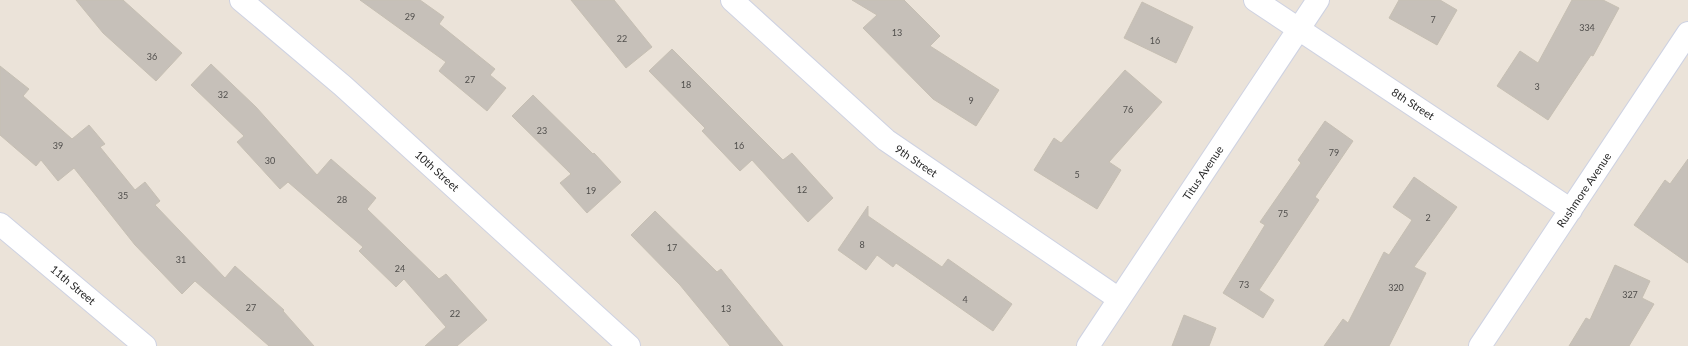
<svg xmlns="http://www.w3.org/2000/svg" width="1688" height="346" viewBox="0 0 1688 346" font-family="Lato,sans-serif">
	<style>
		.building { fill: #c6c0b9; stroke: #c6bfb3 }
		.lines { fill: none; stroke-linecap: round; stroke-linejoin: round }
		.minor-casing { stroke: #ced2e2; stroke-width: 24 }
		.minor { stroke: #fff; stroke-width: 22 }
		.labels { text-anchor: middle; stroke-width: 3; stroke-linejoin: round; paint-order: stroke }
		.number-label { font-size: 9px; fill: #504e4c }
		.street-label { font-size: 11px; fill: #282828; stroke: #fff }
	</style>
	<rect width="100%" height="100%" fill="#ebe3d9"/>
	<path class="building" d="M76,0H123L182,53L156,81L103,33Z
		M360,0H420L444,17L439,24L495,69L490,75L506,88L487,111L439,71L446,62Z
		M571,0H614L652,47L626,68Z
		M852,0H904L940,36L930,46L999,90L976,126L933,99L863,28L877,15Z
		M1399,0H1440L1457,10L1437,45L1389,18Z
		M1572,0H1603L1619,8L1593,56L1591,55L1548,120L1497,86L1520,51L1538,63Z
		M1142,2L1193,27L1176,63L1124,38Z
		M672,49L783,160L792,153L833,198L808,222L752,160L740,171L702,131L705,128L649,71Z
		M211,64L256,107L317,175L331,159L376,198L367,209L439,279L446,274L487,320L457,346H425L446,327L404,279L396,287L359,251L363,247L288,182L280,189L237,142L244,136L191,85Z
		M0,66L29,89L23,96L72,139L89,125L105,144L100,147L135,190L145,182L160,201L155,205L225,278L235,266L284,310L283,311L314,346H269L195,281L182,294L135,245L74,168L58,181L41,160L36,166L0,135Z
		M1125,70L1162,102L1109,162L1121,170L1097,209L1034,170L1054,138L1061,143Z
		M533,95L593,154L594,153L621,182L587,213L560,183L571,174L512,116Z
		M1325,121L1353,141L1315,197L1319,200L1259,290L1274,300L1263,318L1223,293L1265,225L1260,222L1301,163L1298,160Z
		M1688,159V263L1634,225L1665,180L1670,184Z
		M1414,177L1457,207L1414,267L1426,273L1389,346H1324L1343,319L1348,323L1384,252L1389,255L1412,220L1393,207Z
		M868,206V216L942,267L948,259L1012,304L993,331L896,263L893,267L877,255L866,270L838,250Z
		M655,211L717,272L721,269L783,346H730L680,285L631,235Z
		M1615,265L1650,281L1642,298L1654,304L1629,346H1569L1586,318L1590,320Z
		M1184,315L1216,328L1209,346H1172Z"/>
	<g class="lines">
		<g class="minor-casing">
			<path id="minor" d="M241,0L343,86L629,346
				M732,0L886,140L1119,299
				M1255,0L1571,210
				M0,224L145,346
				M1088,346L1318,0
				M1480,346L1688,33"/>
		</g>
		<use href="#minor" class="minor"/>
	</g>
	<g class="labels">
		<g class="number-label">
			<text x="410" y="20">29</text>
			<text x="1433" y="23">7</text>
			<text x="1587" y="31">334</text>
			<text x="897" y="36">13</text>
			<text x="622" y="42">22</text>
			<text x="1155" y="44">16</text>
			<text x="152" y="60">36</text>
			<text x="470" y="83">27</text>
			<text x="686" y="88">18</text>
			<text x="1537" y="90">3</text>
			<text x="223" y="98">32</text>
			<text x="971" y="104">9</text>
			<text x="1128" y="113">76</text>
			<text x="542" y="134">23</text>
			<text x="58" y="149">39</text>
			<text x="739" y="149">16</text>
			<text x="1334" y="156">79</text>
			<text x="270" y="164">30</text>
			<text x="1077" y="178">5</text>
			<text x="802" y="193">12</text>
			<text x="591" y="194">19</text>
			<text x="123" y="199">35</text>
			<text x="342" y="203">28</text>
			<text x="1283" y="217">75</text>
			<text x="1428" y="221">2</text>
			<text x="862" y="248">8</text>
			<text x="672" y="251">17</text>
			<text x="181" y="263">31</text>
			<text x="400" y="272">24</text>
			<text x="1244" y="288">73</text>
			<text x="1396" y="291">320</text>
			<text x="1630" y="298">327</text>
			<text x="965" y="303">4</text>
			<text x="251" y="311">27</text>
			<text x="726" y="312">13</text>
			<text x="455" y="317">22</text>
		</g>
		<g class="street-label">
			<text transform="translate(1413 104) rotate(33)" y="4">8th Street</text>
			<text transform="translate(916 161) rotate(34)" y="4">9th Street</text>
			<text transform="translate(437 171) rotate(42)" y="4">10th Street</text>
			<text transform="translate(1203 173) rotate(-56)" y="4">Titus Avenue</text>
			<text transform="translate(1584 190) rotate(-56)" y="4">Rushmore Avenue</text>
			<text transform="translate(73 285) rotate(40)" y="4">11th Street</text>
		</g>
	</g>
</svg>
